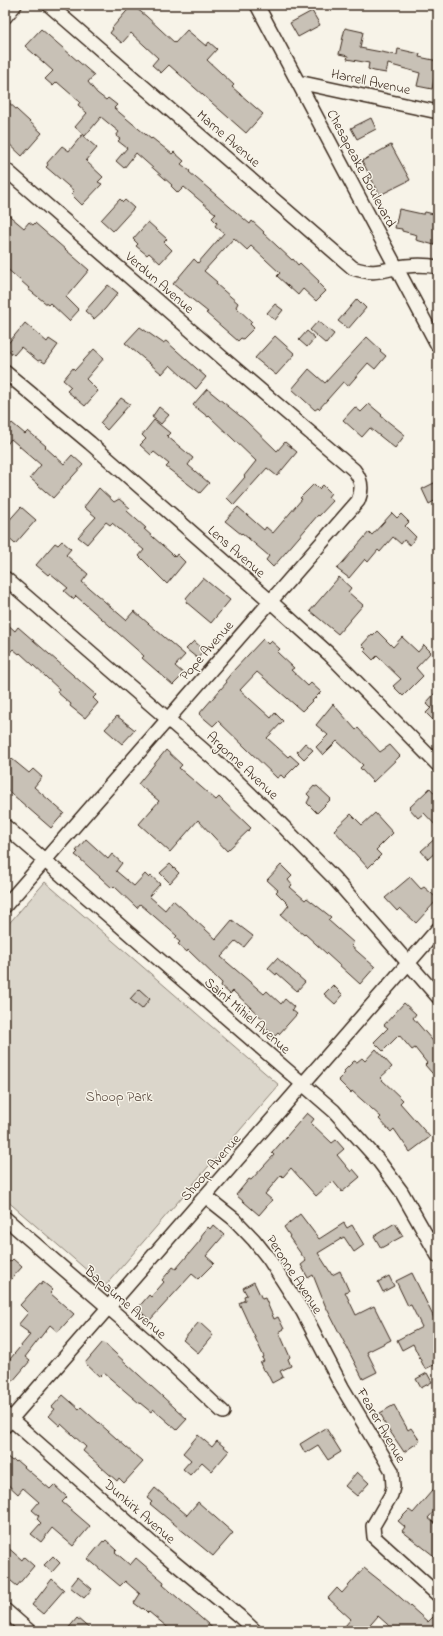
<svg xmlns="http://www.w3.org/2000/svg" width="443" height="1636" viewBox="0 0 443 1636" font-family="'Indie Flower',sans-serif">
	<style>
		.green { fill: #dbd6cb; stroke: #8b8074 }
		.building { fill: #c8c1b6; stroke: #3b2a1e }
		.lines { fill: none; stroke-linecap: round; stroke-linejoin: round }
		.minor-casing { stroke: #3b2a1e; stroke-width: 16 }
		.minor { stroke: #f7f3e8; stroke-width: 13 }
		.labels { text-anchor: middle; stroke-width: 3; stroke-linejoin: round; paint-order: stroke }
		.street-label { font-size: 14px; fill: #3b2a1e; stroke: #f7f3e8 }
		.park-label { font-size: 14px; fill: #5b4c41; stroke: #f7f3e8 }
	</style>
	<rect width="100%" height="100%" fill="#f7f3e8"/>
	<filter id="ink" filterUnits="userSpaceOnUse"><feTurbulence type="fractalNoise" baseFrequency=".025" numOctaves="2"/><feDisplacementMap in="SourceGraphic" scale="8" xChannelSelector="R" yChannelSelector="G"/><feConvolveMatrix kernelMatrix="1 2 1 2 8 2 1 2 1" color-interpolation-filters="sRGB"/></filter>
	<g filter="url(#ink)">
		<path class="green" d="M45,882L279,1085L105,1286L5,1199V928Z"/>
		<path class="building" d="M132,5L146,16L175,43L187,30L206,46L209,42L217,49L207,60L234,85L232,87L263,114L246,133L169,65L161,73L152,65L158,58L131,33L122,43L110,33L113,29L112,28Z
			M312,11L320,25L298,37L290,23Z
			M345,28L363,32L360,48L397,55L398,49L420,54L419,57L438,61L432,89L417,86L420,73L388,64L386,73L374,71L368,69L369,63L347,59L348,56L339,54Z
			M41,29L94,75L88,82L97,93L106,100L108,98L117,105L114,108L145,134L151,139L152,138L172,154L174,152L184,161L181,164L190,171L189,172L250,224L252,221L264,232L263,233L292,260L293,259L298,265L300,263L319,281L318,283L326,291L316,301L303,289L298,295L277,276L280,273L251,246L247,250L234,238L204,271L217,282L216,284L238,303L236,307L252,322L250,324L254,328L243,339L241,338L238,341L206,313L208,312L173,284L194,259L198,263L224,233L215,226L217,223L212,218L216,214L184,187L178,193L171,186L172,185L136,153L124,168L116,161L127,148L118,141L120,139L116,136L119,132L101,117L85,136L75,127L87,113L78,105L80,102L57,82L53,86L45,79L53,71L25,46Z
			M5,99L42,133L22,156L5,140Z
			M371,118L376,129L357,139L351,128Z
			M82,135L97,148L86,161L103,177L98,182L102,184L82,205L71,194L74,191L46,167L48,165L47,163L62,146L69,151Z
			M391,145L410,180L380,195L362,161Z
			M120,199L123,202L125,200L134,208L113,231L101,220Z
			M399,209L422,214H424L425,212L438,215V246L416,240L417,235L402,231V229L395,228Z
			M5,212L24,228L29,222L33,225L35,223L89,270L66,297L79,310L69,321L50,303L48,305L28,289L29,288L5,267Z
			M148,222L167,239L164,242L172,250L160,263L149,253L147,255L136,246L138,244L133,239Z
			M108,285L118,293L105,309L94,319L85,311Z
			M357,299L366,308L348,329L338,321Z
			M275,304L283,310L275,320L267,313Z
			M318,321L334,334L326,344L310,330Z
			M25,323L47,342L49,339L58,345L45,363L40,360L38,361L21,347L14,355L5,347Z
			M140,327L163,343L166,341L206,377L196,389L170,365L162,374L125,343Z
			M307,331L315,338L307,347L299,340Z
			M275,336L295,354L276,375L255,358Z
			M367,337L381,350L380,351L386,356L375,369L368,363L348,386L343,382L319,409L318,408L315,410L292,389L309,369L325,383Z
			M94,349L104,358L86,379L98,391L85,406L67,391L71,387L63,380L73,368L75,370Z
			M207,389L245,420L277,451L285,442L297,452L277,476L267,468L234,505L227,498L245,477L244,476L256,461L209,416L208,417L193,405Z
			M121,398L130,404L107,430L100,423Z
			M369,404L382,415L381,416L405,435L395,448L370,428L362,437L343,420L355,407L361,412Z
			M159,407L169,415L161,424L152,417Z
			M154,420L170,433L167,436L193,458L188,465L209,483L200,493L166,467L169,464L154,452L151,455L140,445L146,439L142,435Z
			M5,421L10,425L12,423L25,434L28,431L46,446L45,447L64,464L72,455L83,465L53,498L30,478L41,465L11,439L5,447Z
			M438,481V499L429,504L422,489Z
			M314,484L319,489L323,485L331,493L328,497L333,501L319,516L318,515L273,567L266,560L269,556L242,533L241,534L225,521L238,507L264,530L266,527L273,533L302,499L300,498Z
			M99,488L114,502L119,499L130,508L127,511L146,528L144,529L171,553L175,557L177,554L185,562L167,584L139,556L144,550L112,523L110,525L106,522L87,544L78,537L96,517L84,507Z
			M21,507L36,520L15,544L5,535V525Z
			M392,513L397,518L401,514L409,522L405,526L416,537L410,545L404,540L401,544L393,537L380,552L378,550L368,562L365,559L349,578L337,569L369,532L372,535Z
			M62,541L71,549L66,555L88,574L82,582L126,620L134,611L185,655L175,666L184,674L173,685L142,658L144,656L76,596L73,599L64,591L68,588L50,573L48,575L36,565L55,543L58,545Z
			M339,577L351,588L348,592L363,605L338,634L310,611Z
			M203,578L230,600L211,623L186,602L187,600L186,598Z
			M5,622L15,631L18,627L96,695L93,698L98,703L85,718L70,706L71,704L57,692L59,689L20,653L19,654L13,649L5,658Z
			M377,631L393,647L402,637L418,652L424,645L431,652L416,668L423,676L403,696L393,686L401,679L377,656L373,660L364,651L366,649L362,645L372,634L373,635Z
			M263,639L268,644L271,641L280,649L277,652L278,653L294,668L291,670L308,686L311,683L321,692L302,711L257,672L240,690L271,718L275,713L283,721L267,738L288,757L290,755L299,763L284,778L281,775L277,778L218,721L213,726L199,714L227,682L225,681L233,671Z
			M194,641L204,650L197,658L186,649Z
			M438,690V725L426,713L431,708L426,703Z
			M333,704L356,730L358,728L380,752L390,745L400,756L373,782L360,768L363,765L337,741L323,755L316,747L328,735L316,725Z
			M117,716L135,730L122,744L105,729Z
			M305,743L313,750L304,759L297,752Z
			M166,750L182,765L179,768L216,800L219,797L251,828L227,851L198,820L170,852L139,824L159,801L138,784Z
			M5,757L10,761L12,759L29,773L33,769L42,777L34,787L64,813L51,828L5,788Z
			M314,786L315,787L317,786L331,799L317,813L307,803L310,797L307,794Z
			M430,788L438,797V828L424,813L418,818L409,808Z
			M375,813L393,833L376,850L381,855L368,868L334,830L351,814L362,825Z
			M438,836V850L428,859L421,851Z
			M86,839L108,859L112,854L122,863L116,871L134,886L145,874L149,878L151,876L160,884L149,896L165,910L173,900L216,939L232,920L253,936L244,947L236,941L221,957L264,994L267,991L281,1004L285,999L294,1007L292,1010L297,1014L279,1034L278,1033L275,1036L263,1026L267,1023L233,991L230,994L221,986L222,983L188,950L187,952L178,944L180,942L175,938L177,936L140,904L137,908L114,886L112,888L79,858L75,855L78,852L76,851Z
			M170,864L179,873L170,883L160,873Z
			M281,865L292,876L288,880L292,885L290,887L305,900L307,898L331,917L328,920L354,943L351,946L375,967L360,984L305,934L304,935L281,915L289,905L276,892L278,890L267,880Z
			M410,877L421,889L424,887L438,899L416,923L400,908L397,911L385,898Z
			M277,958L305,982L297,991L277,973L276,975L268,968Z
			M333,985L343,995L335,1004L324,994Z
			M139,989L150,999L142,1009L130,999Z
			M404,1003L416,1014L413,1018L438,1047V1080L425,1065L427,1063L415,1048L412,1050L399,1035L383,1051L374,1042L388,1028L384,1025Z
			M376,1049L392,1067L380,1078L403,1100L400,1103L430,1137L410,1152L394,1129L391,1132L379,1119L381,1117L352,1091L351,1093L338,1080L345,1073L344,1071L354,1061L357,1062L362,1058L365,1061Z
			M307,1113L314,1119L311,1123L332,1143L336,1140L344,1149L337,1155L351,1172L353,1169L360,1177L342,1192L333,1181L316,1196L291,1168L283,1177L281,1175L265,1194L272,1200L259,1215L236,1195L249,1179L251,1180L274,1155L272,1153Z
			M300,1214L319,1239L344,1223L347,1228L352,1225L364,1245L354,1252L344,1237L318,1253L332,1275L340,1271L349,1291L345,1292L356,1315L374,1306L391,1340L367,1352L377,1372L363,1379L325,1305L313,1275L308,1278L301,1265L306,1261L289,1237L290,1236L284,1227Z
			M395,1223L403,1236L381,1248L374,1236Z
			M213,1225L224,1235L206,1256L214,1263L198,1279L192,1274L150,1320L137,1309L149,1295L151,1297L164,1282L162,1280L173,1267L176,1269L199,1242L202,1237L201,1236L208,1227L210,1229Z
			M5,1259L10,1262L13,1259L22,1267L5,1286Z
			M412,1273L438,1326V1363L425,1369L413,1344L402,1350L397,1340L422,1327L411,1305L408,1306L396,1281Z
			M389,1276L394,1286L383,1292L378,1282Z
			M43,1282L53,1290L50,1293L74,1314L58,1332L50,1325L25,1357L30,1361L12,1382L5,1376V1365L30,1335L27,1334L28,1332L18,1325L28,1313L20,1305L39,1284L41,1285Z
			M254,1282L262,1299L265,1298L274,1319L278,1317L284,1329L279,1332L290,1357L288,1359L291,1366L280,1371L283,1377L272,1383L266,1371L263,1370L260,1363L264,1361L262,1358L264,1357L239,1303L245,1300L244,1296L247,1295L243,1288Z
			M199,1322L213,1335L198,1353L183,1340Z
			M103,1342L187,1419L177,1430L153,1409L151,1412L140,1403H139L104,1373L100,1377L85,1363Z
			M427,1373L432,1382L421,1388L416,1379Z
			M63,1395L79,1409L81,1407L143,1462L124,1483L119,1478L117,1481L83,1451L86,1447L61,1424L60,1426L49,1416L55,1409L52,1407Z
			M394,1405L408,1430L411,1428L420,1441L404,1452L383,1421L384,1420L380,1413Z
			M326,1428L341,1452L328,1460L318,1445L305,1453L300,1444Z
			M198,1435L212,1447L217,1441L229,1451L212,1471L202,1462L190,1475L183,1469L191,1460L183,1453Z
			M5,1455L12,1461L14,1460L16,1462L17,1461L50,1489L54,1485L67,1497L62,1502L90,1526L73,1546L52,1528L41,1542L31,1534L41,1523L37,1519L39,1516L32,1510L39,1502L23,1488L18,1494L5,1482Z
			M357,1472L369,1483L357,1496L345,1486Z
			M438,1484V1507L428,1518L438,1526V1559L402,1531L405,1527L398,1521L409,1510L413,1513Z
			M155,1488L187,1515L198,1502L233,1533L213,1556L150,1504L152,1502L147,1498Z
			M106,1540L117,1550L115,1552L130,1565L136,1558L164,1582L163,1585L216,1631H172L149,1612L148,1613L143,1608L142,1609L134,1603L140,1594L125,1581L120,1586L88,1559L103,1541L104,1542Z
			M5,1545L22,1560L24,1557L34,1566L17,1586L5,1576Z
			M53,1556L60,1563L52,1572L44,1565Z
			M364,1568L393,1591L428,1622L433,1617L438,1621V1631H395L378,1616L365,1631H351L345,1626L351,1619L328,1598L337,1588L342,1593Z
			M78,1577L92,1589L84,1598L70,1587Z
			M52,1579L64,1590L43,1614L32,1605Z
			M77,1618L92,1631H66Z"/>
		<g class="lines">
			<g class="minor-casing">
				<path id="minor" d="M49,5L353,268C376,276 384,269 406,266C417,265 428,265 438,267
					M257,5L438,346
					M5,17L15,5
					M298,82L438,112
					M5,169L225,360L354,470C362,480 363,489 358,501L5,906
					M5,372L90,443L270,601L329,654L438,765
					M5,578L215,760L272,815L333,877L438,997
					M5,826L334,1111L378,1160L401,1191L438,1256
					M205,1196L234,1219L254,1240L269,1259L303,1312L342,1387L392,1471L393,1487L391,1495L373,1526L374,1537L438,1595
					M5,1218L146,1340L223,1412
					M5,1414L165,1555L239,1616L255,1631
					M5,1426L438,929
					M5,1610L29,1631"/>
			</g>
			<use href="#minor" class="minor"/>
		</g>
	</g>
	<g class="labels">
		<g class="street-label">
			<text transform="translate(371 81) rotate(12)" y="5">Harrell Avenue</text>
			<text transform="translate(229 138) rotate(41)" y="5">Marne Avenue</text>
			<text transform="translate(362 168) rotate(62)" y="5">Chesapeake Boulevard</text>
			<text transform="translate(160 282) rotate(41)" y="5">Verdun Avenue</text>
			<text transform="translate(237 551) rotate(41)" y="5">Lens Avenue</text>
			<text transform="translate(206 650) rotate(-49)" y="5">Pope Avenue</text>
			<text transform="translate(243 765) rotate(43)" y="5">Argonne Avenue</text>
			<text transform="translate(248 1015) rotate(41)" y="5">Saint Mihiel Avenue</text>
			<text transform="translate(210 1167) rotate(-49)" y="5">Shoop Avenue</text>
			<text transform="translate(295 1274) rotate(57)" y="5">Peronne Avenue</text>
			<text transform="translate(126 1302) rotate(41)" y="5">Bapaume Avenue</text>
			<text transform="translate(382 1425) rotate(60)" y="5">Fearer Avenue</text>
			<text transform="translate(140 1511) rotate(41)" y="5">Dunkirk Avenue</text>
		</g>
		<g class="park-label">
			<text x="119" y="1101">Shoop Park</text>
		</g>
	</g>
	<rect width="443" height="1636" fill="none" stroke="#f7f3e8" stroke-width="20"/>
	<rect x="10" y="10" width="423" height="1616" fill="none" stroke="#3b2a1e" stroke-width="1.5" filter="url(#ink)"/>
</svg>
